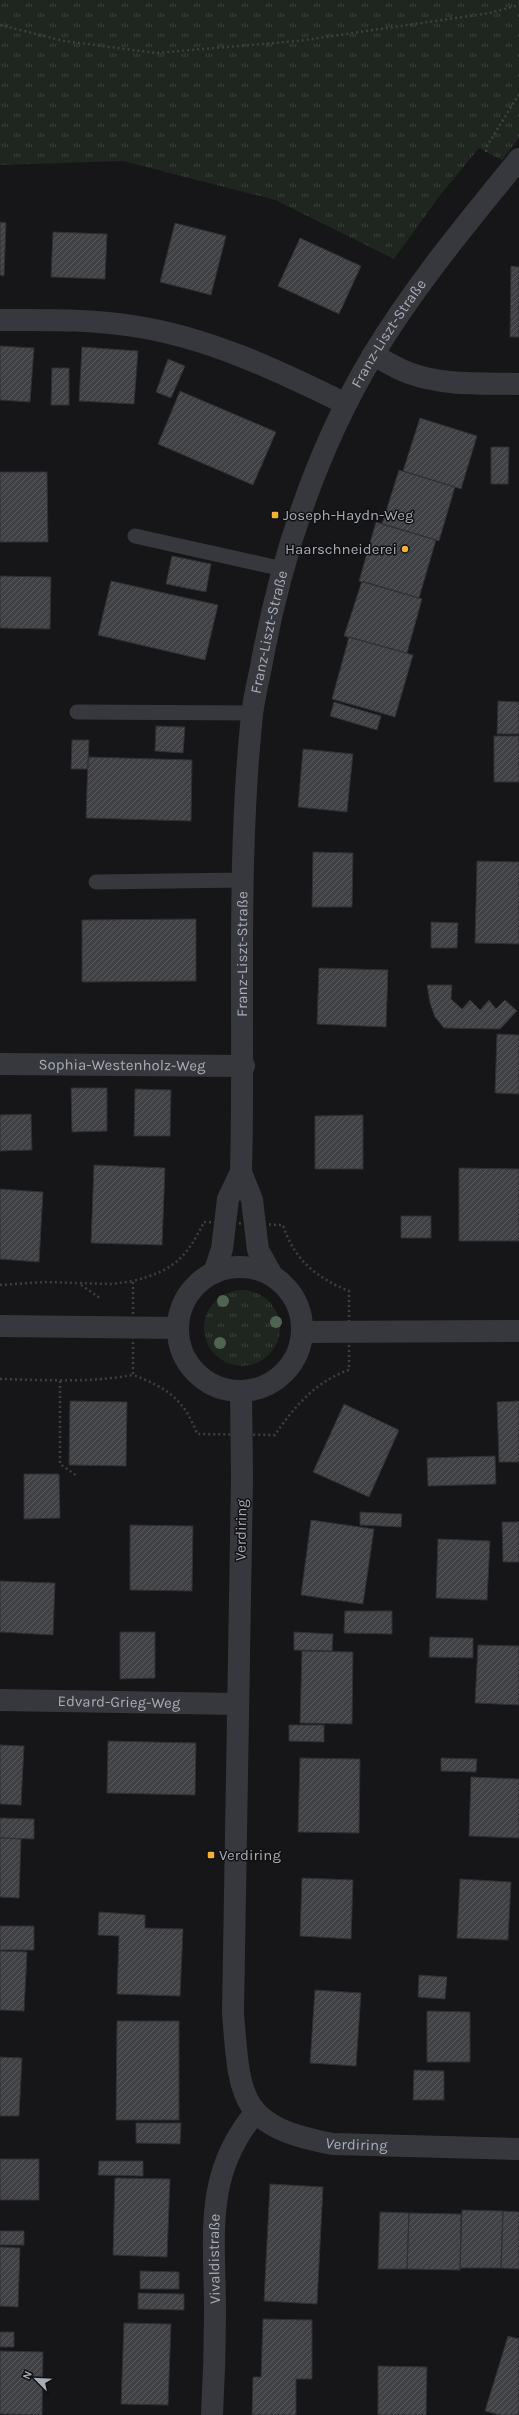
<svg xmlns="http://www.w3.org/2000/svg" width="519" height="2415" viewBox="0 0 519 2415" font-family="Karla,sans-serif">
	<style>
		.grass { fill: url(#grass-tufts) }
		.building { fill: url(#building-hatch); stroke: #303034 }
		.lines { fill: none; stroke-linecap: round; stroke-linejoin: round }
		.path { stroke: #3d3f44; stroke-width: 2.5; stroke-dasharray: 2 3; stroke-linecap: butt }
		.service { stroke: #37383d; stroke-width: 15 }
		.minor { stroke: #37383d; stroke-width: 22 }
		.tree { fill: #506452 }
		.poi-dot { fill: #f2b134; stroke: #111113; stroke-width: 1.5 }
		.labels { text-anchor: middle; stroke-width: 3; stroke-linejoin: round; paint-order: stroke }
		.street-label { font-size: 15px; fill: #a8adb8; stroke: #111113 }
		.poi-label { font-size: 15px; fill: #a8adb8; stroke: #111113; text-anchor: start }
	</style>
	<defs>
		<pattern id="grass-tufts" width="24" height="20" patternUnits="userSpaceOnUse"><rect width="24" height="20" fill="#1e261f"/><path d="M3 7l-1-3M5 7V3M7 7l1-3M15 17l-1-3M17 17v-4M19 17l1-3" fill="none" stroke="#3c433d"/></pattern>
		<pattern id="building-hatch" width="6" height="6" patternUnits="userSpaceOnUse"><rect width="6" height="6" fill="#404145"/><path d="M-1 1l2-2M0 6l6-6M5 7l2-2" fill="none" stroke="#595a5e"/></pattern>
	</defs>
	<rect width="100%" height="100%" fill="#161618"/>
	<path class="grass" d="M0,0H519V138L502,160L479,148L441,194L394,259L275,200L123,161L0,165Z
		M204 1328a38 38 0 1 1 76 0a38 38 0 1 1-76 0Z"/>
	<path class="building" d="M0,222L6,223L4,276L0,275Z
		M175,223L226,236L211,295L160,282Z
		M53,232L107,234L105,279L51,277Z
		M300,238L361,266L339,314L278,286Z
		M511,266L519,267V337H510Z
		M0,346L34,348L30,402L0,400Z
		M82,347L138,351L134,404L79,401Z
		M168,359L185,366L171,398L156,392Z
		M52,368H69V405H51Z
		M180,391L276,432L253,485L158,444Z
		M420,418L477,436L461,489L403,471Z
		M491,447H509L508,484H491Z
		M399,470L455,487L439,541L382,524Z
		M0,472H47L48,542H0Z
		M376,522L436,540L419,598L359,581Z
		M172,556L211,564L206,592L166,584Z
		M0,576L51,577L50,629L0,628Z
		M111,581L218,605L205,660L98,635Z
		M362,581L422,599L407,653L344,636Z
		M349,637L413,655L395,717L332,699Z
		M498,701L519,702V734H497Z
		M334,702L381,716L377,730L330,716Z
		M156,726L185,727L183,753L155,751Z
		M494,736H519V782H494Z
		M72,740H89L88,769H71Z
		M303,749L353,754L347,812L298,807Z
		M88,757L192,760L191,821L86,818Z
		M313,852L353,853L352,907H312Z
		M477,861L519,862V944L475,943Z
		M196,919V981L82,982V920Z
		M431,922L458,923L457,948H431Z
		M319,968L388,970L386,1027L317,1024Z
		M427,985H452L451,999L462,1009L470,1000L480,1010L489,1000L496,1009L505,1000L517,1011L500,1029L444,1028L435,1017L430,1003Z
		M497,1034L519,1035V1094L495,1093Z
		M71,1088H107V1131L72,1132Z
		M135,1089L171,1090L170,1136H134Z
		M31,1114L32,1150L0,1151V1115Z
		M363,1115V1169H315V1116Z
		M94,1165L165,1168L162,1245L91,1243Z
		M459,1168L519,1169V1241H459Z
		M0,1189L43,1192L39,1262L0,1259Z
		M401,1216H431V1238H401Z
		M70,1401L127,1402L126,1466L69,1465Z
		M519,1401V1462H499L497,1402Z
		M344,1404L399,1430L369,1497L313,1472Z
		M495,1456L496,1484L428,1486L427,1458Z
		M24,1474H59L60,1518L24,1519Z
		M360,1512L402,1514L401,1527L360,1525Z
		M311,1520L374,1529L363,1604L301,1595Z
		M502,1522H519V1562H503Z
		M130,1525L193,1526L192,1591L130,1590Z
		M438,1539L490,1541L487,1600L436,1598Z
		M0,1581L55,1583L53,1635L0,1632Z
		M345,1611H392V1634L344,1633Z
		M120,1632H155V1678L120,1679Z
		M294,1632L333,1634L332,1651L294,1650Z
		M430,1637L473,1638V1658L429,1657Z
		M478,1645L519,1646V1705L475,1703Z
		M302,1651L353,1652L352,1724L300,1723Z
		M289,1725H324V1742L289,1741Z
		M108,1741L196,1743L195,1795L107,1793Z
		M0,1745L24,1746L21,1805L0,1804Z
		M300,1758L360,1759L359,1833L298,1832Z
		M441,1758L477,1759L476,1772L441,1771Z
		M471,1777L519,1779V1838L469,1836Z
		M0,1818L34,1819V1839L0,1838Z
		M0,1838L21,1839L19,1898L0,1897Z
		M302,1878L353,1880L351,1939L300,1936Z
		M460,1879L511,1882L508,1940L457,1938Z
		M99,1912L145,1915V1928L183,1929L180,1996L117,1994L119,1936L98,1935Z
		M0,1926H34V1950H0Z
		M0,1951L27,1952L24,2011L0,2010Z
		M419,1975L447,1977L445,1999L418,1997Z
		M315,1990L361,1993L356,2066L310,2063Z
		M427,2011L470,2012V2062H427Z
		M117,2021H179V2120H116Z
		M0,2057L22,2058L19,2116H0Z
		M414,2070L444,2071V2100H413Z
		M136,2123H181L180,2144L136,2143Z
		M0,2159H39V2200H0Z
		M99,2161H143V2176L98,2175Z
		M115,2178L170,2179L167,2257L113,2255Z
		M270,2184L323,2187L317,2304L264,2301Z
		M462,2210L503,2211L501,2268H460Z
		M503,2211L519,2212V2269L501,2268Z
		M380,2212L409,2213L407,2269H378Z
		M409,2213L461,2214L460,2270L407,2269Z
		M0,2231H24V2245H0Z
		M0,2247L20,2248L18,2307L0,2306Z
		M140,2271L179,2272V2289H140Z
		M138,2293L184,2294V2310L138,2309Z
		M263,2319L312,2320V2379H296V2415H252L253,2377H261Z
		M124,2323L171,2324L168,2405L121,2404Z
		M0,2332H14V2347H0Z
		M508,2336L519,2339V2415H500L485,2411Z
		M0,2351L43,2352L42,2415L0,2414Z
		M378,2366L427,2367L426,2415H378Z"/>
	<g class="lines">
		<path class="path" d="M0,25L64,41L156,53L298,41L490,13L519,5
			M486,152L487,146L519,94
			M204,1222L283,1225C294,1260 317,1278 349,1291V1370C316,1381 293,1408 275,1435L197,1434C185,1400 166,1387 133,1375V1281C172,1271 186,1259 204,1222Z
			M0,1285L45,1282L112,1284L133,1281
			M81,1285L100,1298
			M0,1379C44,1380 89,1383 133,1375
			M60,1381V1464L77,1476"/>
		<path class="service" d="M135,536L283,569
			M77,712L253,713
			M96,882L244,880"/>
		<g class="minor">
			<path d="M0,320C45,320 89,319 133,326C208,337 279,371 346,404"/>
			<path d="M373,355C385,361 397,369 409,373C444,386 483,383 519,384"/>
			<path id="s1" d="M0,1064L244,1066"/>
			<circle cx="240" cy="1329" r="62"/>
			<path d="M214,1273L222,1249L228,1199L241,1172"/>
			<path id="s2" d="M272,1275L258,1250L252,1200L241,1172C245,1020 236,867 252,715C254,695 260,675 263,656C283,551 318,447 373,355C415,285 468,222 519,159"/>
			<path d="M0,1326L178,1328"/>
			<path d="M303,1332L519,1331"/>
			<path id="s3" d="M241,1392L242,1478L233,2013C240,2101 239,2126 333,2144L519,2149"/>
			<path id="s4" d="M0,1700L238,1704"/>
			<path id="s5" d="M212,2415C214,2380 215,2346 215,2311C215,2237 203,2175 255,2113"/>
		</g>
	</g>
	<g class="tree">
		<circle cx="223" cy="1301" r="6"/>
		<circle cx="276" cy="1322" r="6"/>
		<circle cx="220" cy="1343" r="6"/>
	</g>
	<g class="poi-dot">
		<rect x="271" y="511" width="8" height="8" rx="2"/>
		<circle cx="405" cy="549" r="4"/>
		<rect x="207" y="1851" width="8" height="8" rx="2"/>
	</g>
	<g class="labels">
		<g class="street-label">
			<text dy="5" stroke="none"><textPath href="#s2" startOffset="975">Franz-Liszt-Straße</textPath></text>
			<text dy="5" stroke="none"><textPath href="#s2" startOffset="651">Franz-Liszt-Straße</textPath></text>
			<text dy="5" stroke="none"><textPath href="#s2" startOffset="327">Franz-Liszt-Straße</textPath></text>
			<text dy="5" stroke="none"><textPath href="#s1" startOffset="122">Sophia-Westenholz-Weg</textPath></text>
			<text transform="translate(241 1530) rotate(-89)" y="5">Verdiring</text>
			<text dy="5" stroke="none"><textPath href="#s4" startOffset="119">Edvard-Grieg-Weg</textPath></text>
			<text dy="5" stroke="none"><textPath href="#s3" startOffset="833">Verdiring</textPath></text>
			<text dy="5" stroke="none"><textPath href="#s5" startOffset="156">Vivaldistraße</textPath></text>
		</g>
		<g class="poi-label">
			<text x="283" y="520">Joseph-Haydn-Weg</text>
			<text x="397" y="554" text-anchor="end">Haarschneiderei</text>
			<text x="219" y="1860">Verdiring</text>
		</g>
	</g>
	<g transform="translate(36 2379) rotate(294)" stroke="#111113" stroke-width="3" paint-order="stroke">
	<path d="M0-3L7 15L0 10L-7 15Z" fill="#a8adb8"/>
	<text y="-6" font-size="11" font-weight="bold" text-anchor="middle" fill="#a8adb8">N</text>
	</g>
</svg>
